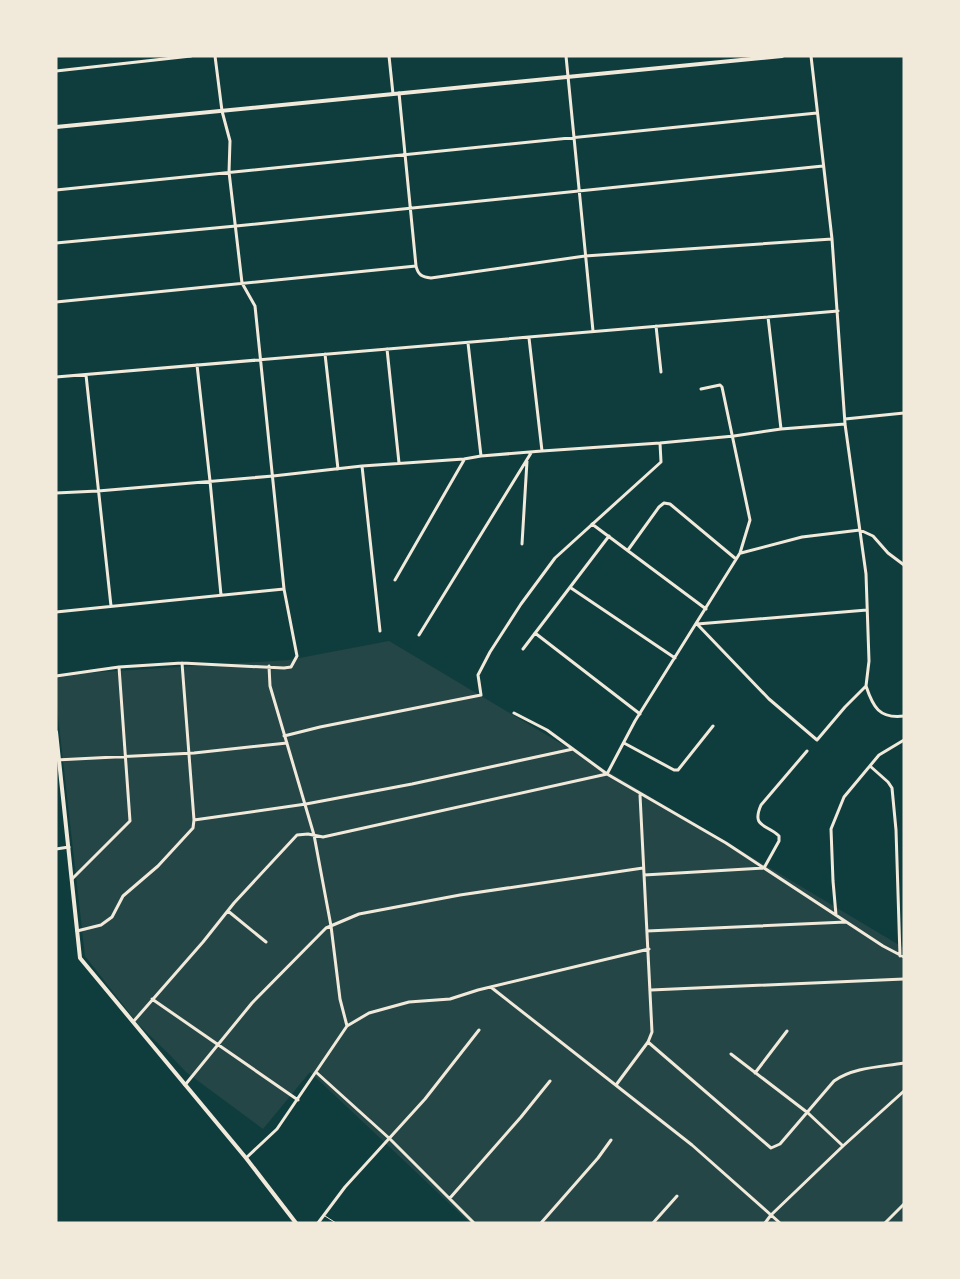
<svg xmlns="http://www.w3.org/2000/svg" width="960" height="1279" viewBox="0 0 960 1279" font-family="'Nunito Sans',sans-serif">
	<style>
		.green { fill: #244646 }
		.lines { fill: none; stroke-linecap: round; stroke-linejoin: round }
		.service { stroke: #f1e9da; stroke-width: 1 }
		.minor { stroke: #f1e9da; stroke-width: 3 }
		.tertiary { stroke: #f1e9da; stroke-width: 4 }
	</style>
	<rect width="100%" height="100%" fill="#0f3d3e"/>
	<path class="green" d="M389,641L904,948V1223H470L310,1072L263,1129L186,1072L170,1055L138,1024L85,956L56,698V675L289,660Z"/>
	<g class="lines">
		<path class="service" d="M325,1216L336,1223"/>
		<path class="minor" d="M389,56L393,94
			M566,56L593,331
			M56,71L191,56
			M399,93L416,266
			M56,190L817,113
			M56,243L236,226L823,166
			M56,302L416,266C418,275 422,277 431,278L585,256L832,239
			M768,317L781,429
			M656,326L661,372
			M529,338L542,451
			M468,343L481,456
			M387,349L399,463
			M325,354L338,469
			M197,365L210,481L221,595
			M86,375L111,606
			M56,377L838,311
			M845,419L904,413
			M362,466L380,631
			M56,493L98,491L273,476L362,466L464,459L481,456L542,451L660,443L734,436L781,429L845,424
			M592,524L706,609
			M522,544L527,461
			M628,550L659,507L664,503L670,504L736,559
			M741,553L802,537L860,530L873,536L888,553L904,565
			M395,580L464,460
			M571,588L675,658
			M56,612L284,589
			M697,624L769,699L817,740L845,707L866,686L869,661L866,574L845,424L832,239L811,56
			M697,624L867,610
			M535,633L640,714
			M419,635L531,453
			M523,649L609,536
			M182,663L194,820
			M269,666L270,686L314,835L331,926L340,999L347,1026
			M56,676L119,667L182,663L284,668L291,667L297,656L284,589L255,306L242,283L229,172L230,141L222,111L215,56
			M866,686C873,707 879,719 904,716
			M514,713L547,730L607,774L726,843L883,946L904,957
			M284,736L320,727L481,695L478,675L490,652L521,604L555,558L661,462L660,443
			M624,743L674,770H678L713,726
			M56,760L194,753L287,743
			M870,766L888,782L892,788L896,830L900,956
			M607,774L635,721L740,553L750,520L722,387L720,385L701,389
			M56,849L69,847
			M644,875L764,868L779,841V836C767,824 751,828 761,805L807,751
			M72,879L130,821L119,667
			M228,911L266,942
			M836,915L833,881L831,829L844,797L879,755L904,740
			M77,931L101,925L112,917L123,896L158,866L193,828L194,820L306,804L412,784L573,749
			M647,931L846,922
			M492,988L692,1145L780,1223
			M651,990L904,979
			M152,999L298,1100
			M133,1022L203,942L234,903L297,835L308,834L323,837L607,774
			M648,1042L771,1148L780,1144L834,1081C854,1067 881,1067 904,1063
			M731,1054L808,1113L843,1146
			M317,1073L390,1139L474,1223
			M755,1073L787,1031
			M185,1085L252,1003L326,928L359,914L460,895L643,868
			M616,1085L648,1042L652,1032L640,795
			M246,1158L277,1129L347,1026L369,1013L409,1002L450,999L478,990L649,949
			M450,1198L521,1117L550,1081
			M318,1223L345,1187L425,1099L479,1030
			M541,1223L598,1158L611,1140
			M653,1223L677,1196
			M765,1223L771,1215L843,1146L904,1091
			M885,1223L904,1204"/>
		<path class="tertiary" d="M56,127L782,56
			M56,732L80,958L246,1158L296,1223"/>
	</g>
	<rect width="960" height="1279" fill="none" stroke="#f1e9da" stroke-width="115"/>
</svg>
